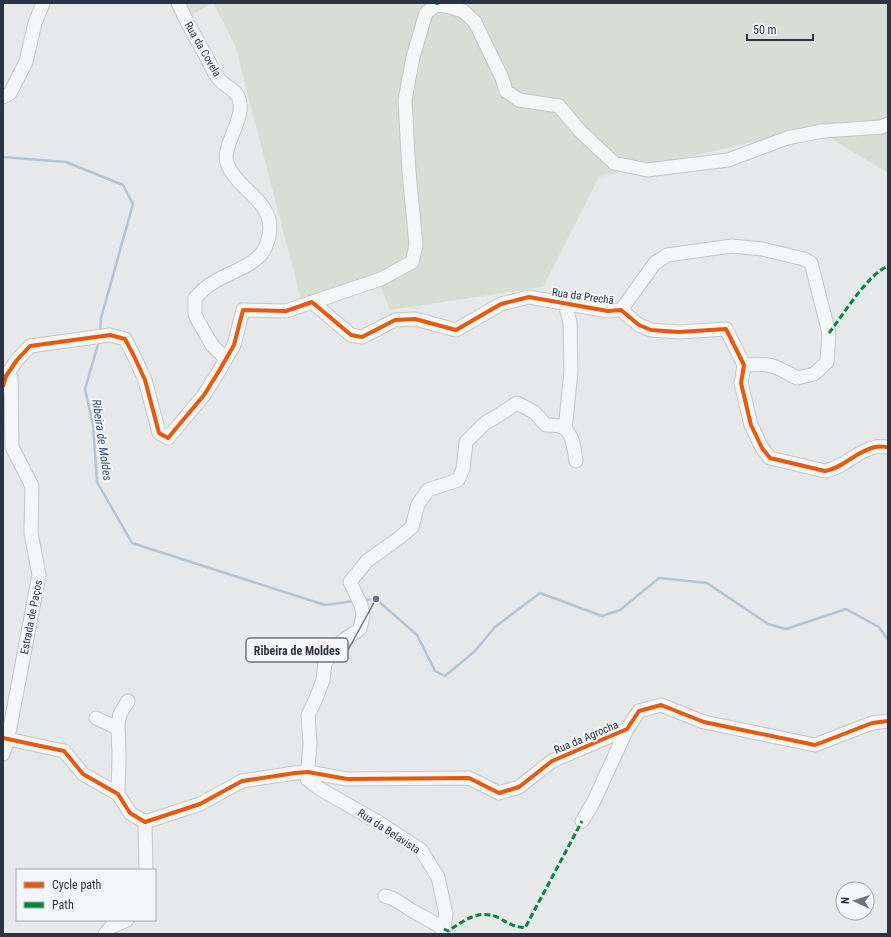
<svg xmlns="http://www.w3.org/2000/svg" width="891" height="937" viewBox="0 0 891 937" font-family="'Roboto Condensed',sans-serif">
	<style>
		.green { fill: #d6ded6 }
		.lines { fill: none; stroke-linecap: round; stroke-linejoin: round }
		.stream { stroke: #b4c4d5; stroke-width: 2.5 }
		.minor-casing { stroke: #c4c6c8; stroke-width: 15 }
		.minor { stroke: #f5f6f7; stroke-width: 13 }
		.quiet { stroke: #00873e; stroke-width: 3; stroke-dasharray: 6 3; stroke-linecap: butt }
		.cycleway-casing { stroke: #f4f6f9; stroke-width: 6 }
		.cycleway { stroke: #e8590c; stroke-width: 4 }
		.labels { text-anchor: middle; stroke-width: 4; stroke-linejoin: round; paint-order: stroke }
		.street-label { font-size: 11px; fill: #2b3445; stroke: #f4f6f9 }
		.water-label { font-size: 12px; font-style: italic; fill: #34527a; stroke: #f4f6f9 }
		.leader { fill: none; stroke: #6c737f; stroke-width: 1.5 }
		.callout-dot { fill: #6c737f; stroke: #f4f6f9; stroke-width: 1.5 }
		.callout { fill: #f4f6f9; stroke: #6c737f; stroke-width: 1.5 }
		.callout-label { font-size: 12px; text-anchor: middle; font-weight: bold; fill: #2b3445 }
	</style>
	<rect width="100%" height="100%" fill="#e6e8ea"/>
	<path class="green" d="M184,3H212L190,16Z
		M213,3H888V173L814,128L599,177L543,287L390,310L375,273L301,300L235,45Z"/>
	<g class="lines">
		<path class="stream" d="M3,157L66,162L123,185L133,204L101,318L100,333
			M99,341L85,389L93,425L97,482L132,543L325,605L355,601
			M364,600L376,599L417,635L435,671L445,676L475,651L495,627L540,593L602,616L620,610L659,578L707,583L768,624L786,629L846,609L879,627L888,640"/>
		<g class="minor-casing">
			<path id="minor" d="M178,3C186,21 195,37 205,54C209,62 213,71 218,78C223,85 234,89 238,96C248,117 221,145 227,163C238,194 285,203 265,248C257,266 226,273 211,284C205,287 200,293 195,298V314L198,321L212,345L226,359
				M3,97L10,93L26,62L35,23L43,3
				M312,302L351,335L362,337L395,320L415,319L456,330L501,304L529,297L608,311L621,310L639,325L651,330L679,332L726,329L744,365L741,383L751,425L762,448L770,458L825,471C844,468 856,451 875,447C879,446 884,447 888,447
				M621,310L655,263L667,255L732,246L762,249L804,259L811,263L829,333L827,362L814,374L797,378C774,365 770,363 744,365
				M3,386L6,376L17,360L30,346L110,335L125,339L134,356L145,380L159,433L168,438L204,395L219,371L234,345L243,310L286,311L381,279L412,262L416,245L409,172L405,100L413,57L426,13L436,5L447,6L463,11L475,22L502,78L506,91L519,100L559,106L580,131L614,163L647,170L728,160L787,138L823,131L881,127L888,124
				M565,429L571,372L570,322L565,304
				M96,718L117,728
				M3,738L64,751L83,774L118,794L130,813L145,822L200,804L242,781L295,773L308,772L347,779L469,778L499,793L519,787L552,761L627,729L639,711L661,705L704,722L815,745L872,723L888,721
				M3,754L8,738L39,575L31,533L32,486L12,447L11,378L7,376
				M118,794L119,756L118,724L120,714L128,701
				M582,821L593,803L627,729
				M145,822L146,870
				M385,896C396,898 402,905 411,910C422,916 433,922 444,929
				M105,934L111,927L127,920
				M442,934L444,929L446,914L438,877L421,850L378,822L320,789L307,779L310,743L308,715L315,701L323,680L325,663L341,642L360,629L363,615L361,605L350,582L367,561L399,538L412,527L418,504L428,490L458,480L463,469L466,442L485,423L499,415L517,403L534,412L546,425C550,425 555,425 559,426C573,429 574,449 576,461"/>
		</g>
		<use href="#minor" class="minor"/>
		<path class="quiet" d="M437,3V5
			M829,333C843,315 868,274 888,266
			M444,929L448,931C464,921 479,908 499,918C510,924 512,926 525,928L582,821"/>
		<g class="cycleway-casing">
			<path id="cycleway" d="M3,386L6,376L17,360L30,346L110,335L125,339L134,356L145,380L159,433L168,438L204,395L219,371L234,345L243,310L286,311L312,302L351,335L362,337L395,320L415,319L456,330L501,304L529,297L608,311L621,310L639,325L651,330L679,332L726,329L744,365L741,383L751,425L762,448L770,458L825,471C844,468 856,451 875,447C879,446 884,447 888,447
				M3,738L64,751L83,774L118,794L130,813L145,822L200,804L242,781L295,773L308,772L347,779L469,778L499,793L519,787L552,761L627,729L639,711L661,705L704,722L815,745L872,723L888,721"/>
		</g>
		<use href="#cycleway" class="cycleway"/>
	</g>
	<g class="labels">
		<g class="street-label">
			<text transform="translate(203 49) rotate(60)" y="4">Rua da Covela</text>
			<text transform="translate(583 296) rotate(8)" y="4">Rua da Prechã</text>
			<text transform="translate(31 617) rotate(-79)" y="4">Estrada de Paços</text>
			<text transform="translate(586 737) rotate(-23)" y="4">Rua da Agrocha</text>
			<text transform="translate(389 831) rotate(33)" y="4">Rua da Belavista</text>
		</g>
		<g class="water-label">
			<text transform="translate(102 440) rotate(82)" y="4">Ribeira de Moldes</text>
		</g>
	</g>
	<path class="leader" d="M376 599L348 650"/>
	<circle class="callout-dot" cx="376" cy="599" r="4"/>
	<rect class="callout" x="246" y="638" width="102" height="24" rx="4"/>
	<g class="callout-label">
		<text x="297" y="655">Ribeira de Moldes</text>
	</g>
	<rect width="891" height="937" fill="none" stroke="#2b3445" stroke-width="8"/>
	<rect x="16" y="869" width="140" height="52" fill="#f4f6f9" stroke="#a4a8b1"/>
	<rect x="24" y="882" width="20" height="6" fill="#e8590c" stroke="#a4a8b1"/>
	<text x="52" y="889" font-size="12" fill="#2b3445">Cycle path</text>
	<rect x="24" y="902" width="20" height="6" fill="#00873e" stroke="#a4a8b1"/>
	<text x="52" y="909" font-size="12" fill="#2b3445">Path</text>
	<g transform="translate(855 901) rotate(273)"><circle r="19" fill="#f4f6f9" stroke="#a4a8b1"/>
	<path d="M0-3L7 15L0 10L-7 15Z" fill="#6c737f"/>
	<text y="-6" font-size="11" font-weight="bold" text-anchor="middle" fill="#2b3445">N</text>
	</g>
	<path d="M747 34v6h66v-6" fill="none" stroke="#2b3445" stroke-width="2"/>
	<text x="753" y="34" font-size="12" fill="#2b3445" stroke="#f4f6f9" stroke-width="3" paint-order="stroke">50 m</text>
</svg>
